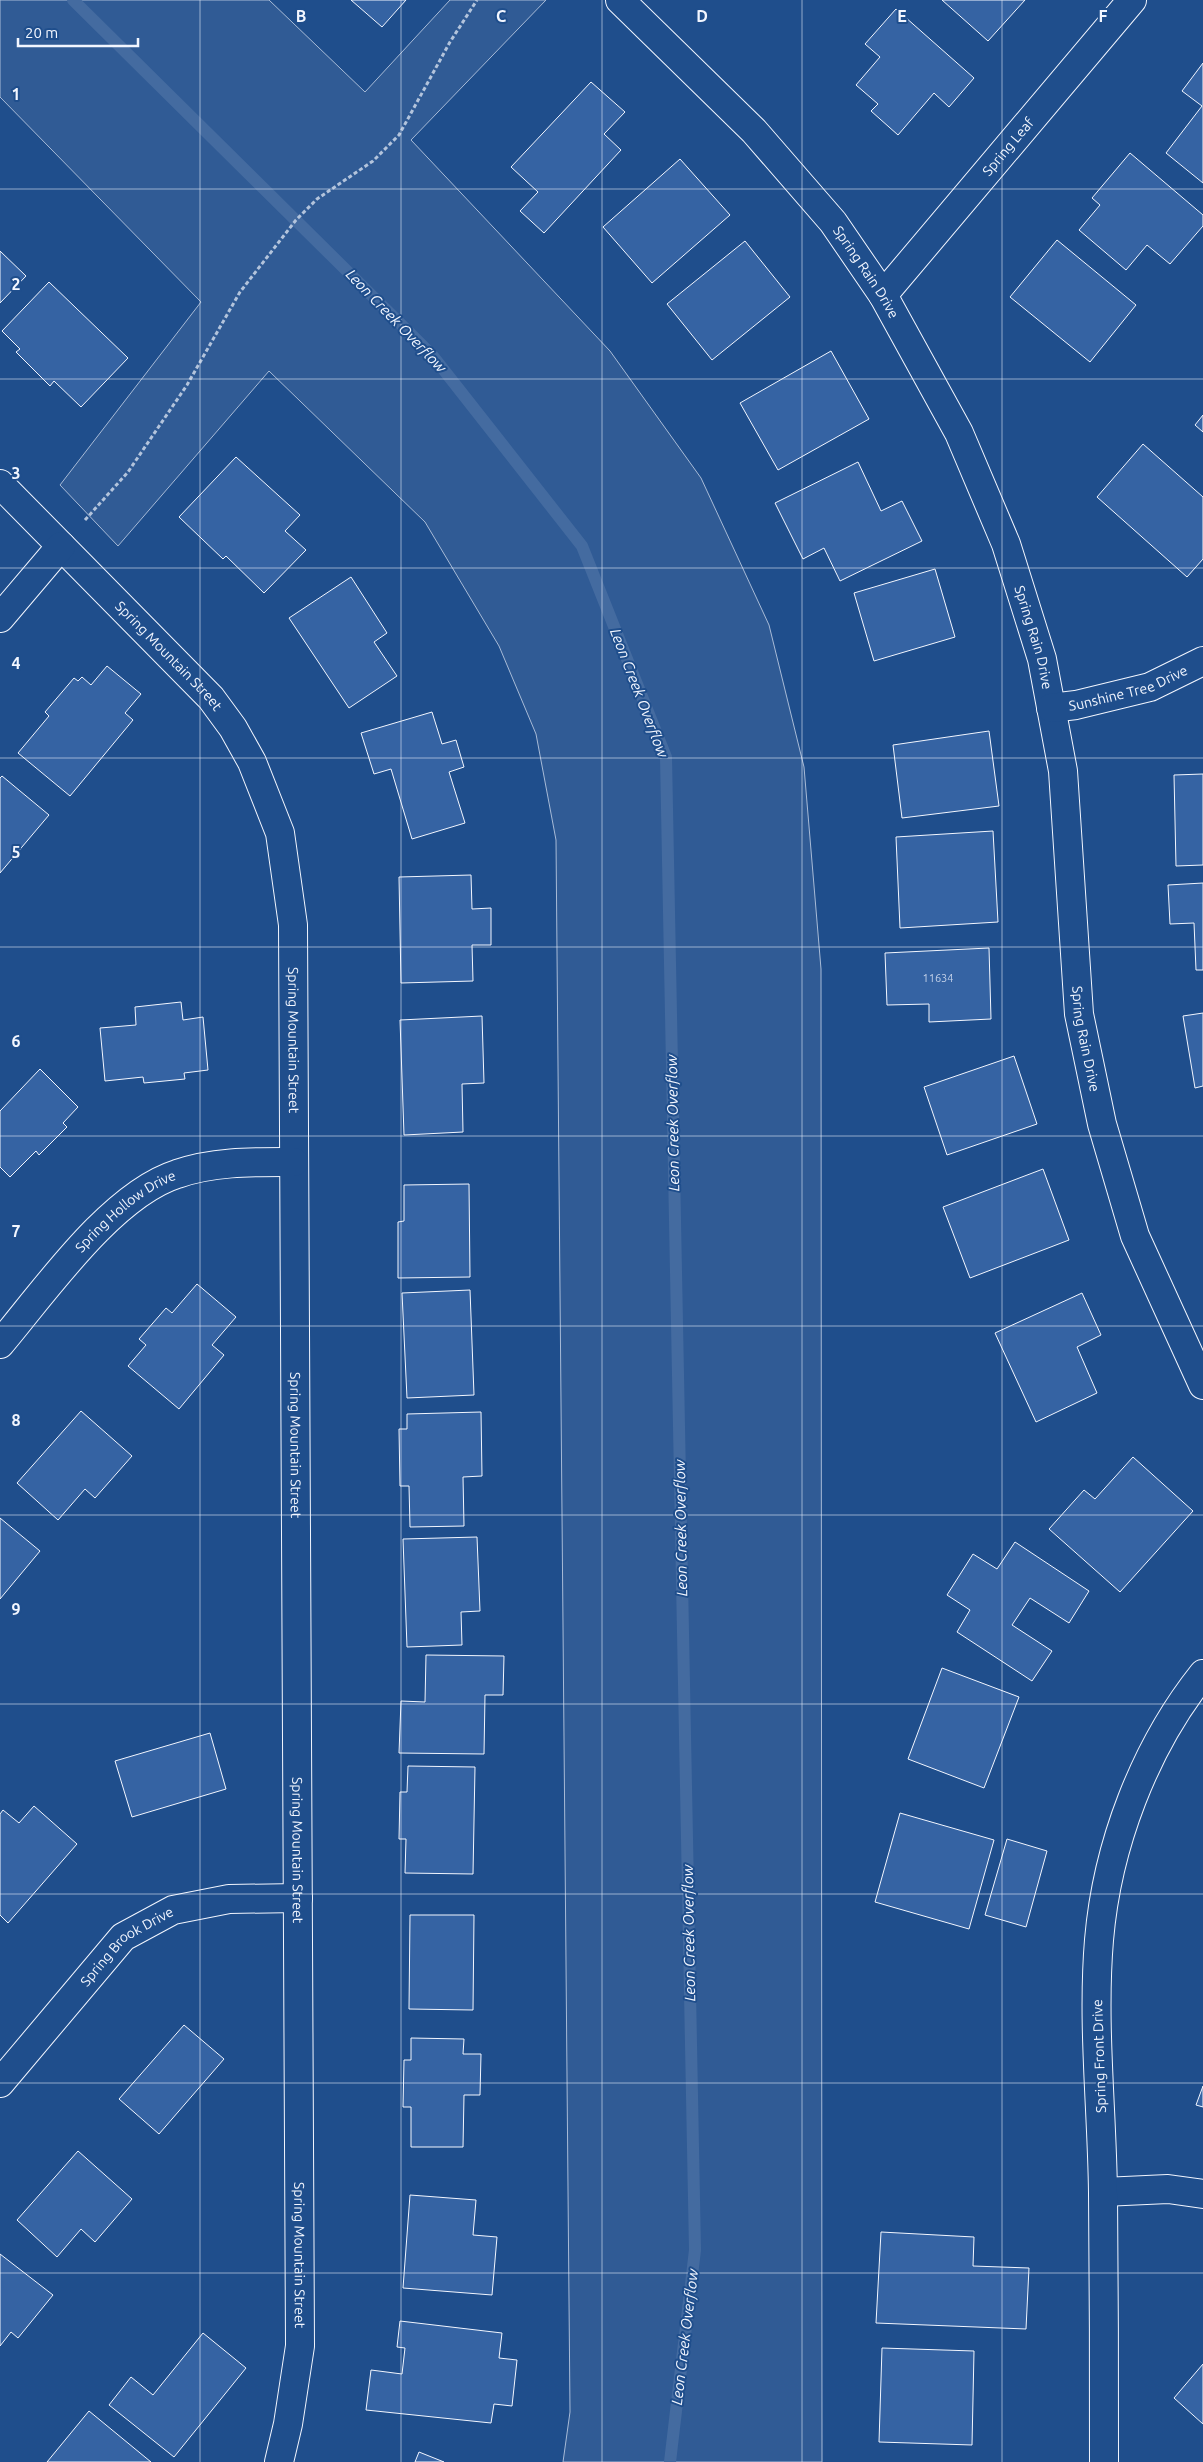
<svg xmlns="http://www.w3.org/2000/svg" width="1203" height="2462" viewBox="0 0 1203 2462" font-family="Ubuntu,sans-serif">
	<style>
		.built { fill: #305b95; stroke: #a8bbd7 }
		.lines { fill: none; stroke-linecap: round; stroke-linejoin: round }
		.stream { stroke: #446ba0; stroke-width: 12 }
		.building { fill: #3563a3; stroke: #f2f6ff }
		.minor-casing { stroke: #f2f6ff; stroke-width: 30 }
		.path { stroke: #b3c4dc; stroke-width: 3; stroke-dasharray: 4 2.5; stroke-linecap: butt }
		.minor { stroke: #1f4e8c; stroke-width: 28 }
		.grid { fill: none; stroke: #f2f6ff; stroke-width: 1; stroke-opacity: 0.55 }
		.labels { text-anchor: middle; stroke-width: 4; stroke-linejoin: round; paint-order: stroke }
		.number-label { font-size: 11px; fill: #c3d1e8 }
		.street-label { font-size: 14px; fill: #f2f6ff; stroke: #1f4e8c }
		.water-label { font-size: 15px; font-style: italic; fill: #f2f6ff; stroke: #1f4e8c }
		.grid-label { font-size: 16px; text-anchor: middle; font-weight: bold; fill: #f2f6ff; stroke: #1f4e8c; stroke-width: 4; stroke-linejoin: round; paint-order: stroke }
	</style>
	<rect width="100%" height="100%" fill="#1f4e8c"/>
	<path class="built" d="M0,0H269L365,92L450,0H546L411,140L610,351L701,478L769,625L804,767L821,969L822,2462H563L570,2412L556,840L536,734L499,646L425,522L269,371L118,546L60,485L201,302L0,97Z"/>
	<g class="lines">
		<path class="stream" d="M73,0L432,355L582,546L666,757L695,2250L670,2462"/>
	</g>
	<path class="building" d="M351,0H406L382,27Z
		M942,0H1025L988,41Z
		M896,9L974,78L949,107L934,93L898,135L871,111L878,104L856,85L880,57L865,44Z
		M1203,63V183L1166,153L1202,106L1182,91Z
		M591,82L625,112L604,134L621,150L544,233L520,211L538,192L511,167Z
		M1130,153L1203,215V226L1170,264L1147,245L1126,270L1079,230L1100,205L1092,198Z
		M680,159L730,215L652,283L603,227Z
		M1057,240L1136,305L1090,362L1010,297Z
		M745,241L790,297L712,360L667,304Z
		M0,251L26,276L0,303Z
		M49,282L128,358L81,407L54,381L50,386L16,352L20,349L2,331Z
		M831,351L869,419L778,470L740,403Z
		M1203,415V432L1195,425Z
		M1143,444L1203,497V559L1187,577L1097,497Z
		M236,457L300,515L285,531L306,550L264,593L226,556L223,559L179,517Z
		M858,462L881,511L902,501L922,541L840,581L824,548L803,559L775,503Z
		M935,569L955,637L874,661L854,593Z
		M351,577L387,633L374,642L397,676L349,708L289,618Z
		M107,666L141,694L125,713L133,720L70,796L18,753L49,716L45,712L74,678L78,681L82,677L91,685Z
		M432,712L442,744L456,740L464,767L449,772L465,823L412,839L391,769L374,774L361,733Z
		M989,731L999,806L902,818L893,745Z
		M1203,774V865L1176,866L1174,775Z
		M2,776L49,815L0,873V778Z
		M993,831L998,922L900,928L896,837Z
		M471,875L472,909L491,908V945H472L473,981L401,983L399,877Z
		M1203,883V970H1196L1194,923L1170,924L1168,885Z
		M989,948L991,1019L929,1022V1004L887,1005L885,953Z
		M181,1002L183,1020L203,1017L208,1070L184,1073L185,1079L144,1083L143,1077L105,1081L100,1028L136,1025L135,1007Z
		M1203,1013V1086L1195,1088L1183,1016Z
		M482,1016L484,1083L462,1084L463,1132L404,1135L400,1020Z
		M1014,1056L1037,1124L947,1155L924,1087Z
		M40,1069L78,1107L63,1123L67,1127L39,1155L36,1151L10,1177L0,1167V1111Z
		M1043,1169L1069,1240L970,1278L943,1207Z
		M469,1184L470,1277L398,1278V1222L404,1221V1185Z
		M197,1284L236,1317L212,1345L224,1355L179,1409L128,1366L146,1345L139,1339L166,1308L172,1313Z
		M470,1290L474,1395L407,1398L402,1293Z
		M1082,1293L1101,1335L1077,1347L1097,1393L1036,1422L995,1333Z
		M81,1411L132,1456L95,1498L85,1489L58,1520L17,1483Z
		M481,1412L482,1476L463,1477L464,1526L410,1527L409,1486H400L399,1429H407V1414Z
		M1133,1457L1193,1511L1120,1592L1049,1529L1084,1490L1095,1499Z
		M0,1518L40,1551L0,1599Z
		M477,1537L480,1611L461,1612L462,1645L407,1647L403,1539Z
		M1015,1542L1089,1591L1069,1623L1030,1598L1012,1625L1052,1651L1032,1681L957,1632L970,1610L947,1595L973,1554L997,1569Z
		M426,1655L504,1656L503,1695H485L484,1754L399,1753L401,1701L425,1702Z
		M942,1668L1019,1697L984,1788L908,1759Z
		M210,1733L226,1789L132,1817L115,1761Z
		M408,1766L475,1767L473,1874L405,1873L406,1839H399L400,1792H407Z
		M34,1806L77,1844L8,1923L0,1915V1814L3,1810L19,1823Z
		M900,1813L994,1840L969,1929L875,1902Z
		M1007,1839L1047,1851L1026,1927L985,1915Z
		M410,1915H474L473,2010L409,2009Z
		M184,2025L224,2059L159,2134L119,2099Z
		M411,2038L464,2039L463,2054H481L480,2095H464L463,2147H411V2107H403L404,2060H411Z
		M1203,2086V2107L1196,2105Z
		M78,2151L132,2199L95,2242L81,2229L57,2257L17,2220Z
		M410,2195L476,2200L473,2235L497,2237L492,2295L403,2288Z
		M881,2232L974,2237L973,2266L1029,2268L1026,2329L876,2323Z
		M0,2254L53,2295L18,2338L11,2332L0,2346Z
		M400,2321L502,2333L499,2358L517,2360L512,2406L494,2404L491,2423L366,2410L371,2370L402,2374L405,2348L397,2347Z
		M203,2333L246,2368L174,2457L109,2405L131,2377L153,2395Z
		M882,2348L974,2351L972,2445L879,2442Z
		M1203,2364V2424L1174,2398Z
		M89,2411L151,2462H47Z
		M419,2452L444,2462H415Z"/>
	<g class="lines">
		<g class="minor-casing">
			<g id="minor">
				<path id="s1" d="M620,0L754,131L833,222L883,295L959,433L1006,544L1042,659L1063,771L1079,1014L1102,1124L1135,1236L1203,1385"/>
				<path id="s2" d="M883,295L1132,0"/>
				<path id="s3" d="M0,484L211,698L233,728L252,762L280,833L293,925L300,2346L288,2424L279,2462"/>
				<path d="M0,618L61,546"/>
				<path id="s4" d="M1051,708L1076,705L1150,687L1203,661"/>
				<path id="s5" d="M0,1344C44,1292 111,1195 177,1174C214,1161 255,1162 294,1162"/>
				<path id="s6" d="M0,2083L123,1937L173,1910L229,1899L298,1898"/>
				<path d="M1103,2192L1168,2189L1203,2194"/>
				<path d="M1104,2462C1104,2372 1104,2283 1103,2193C1102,2109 1092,2024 1099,1940C1107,1846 1144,1748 1203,1674"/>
			</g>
		</g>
		<path class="path" d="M85,520L128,472L187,385L240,292L296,220L317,199L373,161L399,135L450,42L477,0"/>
		<use href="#minor" class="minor"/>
	</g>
	<path class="grid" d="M200,0V2462M401,0V2462M602,0V2462M802,0V2462M1002,0V2462M0,189H1203M0,379H1203M0,568H1203M0,758H1203M0,947H1203M0,1136H1203M0,1326H1203M0,1515H1203M0,1704H1203M0,1894H1203M0,2083H1203M0,2273H1203"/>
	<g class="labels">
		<g class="number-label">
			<text x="938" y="982">11634</text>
		</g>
		<g class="street-label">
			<text dy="5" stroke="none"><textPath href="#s2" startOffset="194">Spring Leaf</textPath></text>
			<text dy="5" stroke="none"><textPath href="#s1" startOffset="368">Spring Rain Drive</textPath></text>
			<text dy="5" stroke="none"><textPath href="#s1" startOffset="772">Spring Rain Drive</textPath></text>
			<text dy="5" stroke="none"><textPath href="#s3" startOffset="241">Spring Mountain Street</textPath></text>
			<text dy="5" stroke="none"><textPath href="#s4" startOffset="80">Sunshine Tree Drive</textPath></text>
			<text dy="5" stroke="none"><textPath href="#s1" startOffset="1178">Spring Rain Drive</textPath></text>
			<text dy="5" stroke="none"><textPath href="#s3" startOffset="661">Spring Mountain Street</textPath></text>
			<text dy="5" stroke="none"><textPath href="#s5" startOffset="184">Spring Hollow Drive</textPath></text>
			<text dy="5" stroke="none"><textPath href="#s3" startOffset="1066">Spring Mountain Street</textPath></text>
			<text dy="5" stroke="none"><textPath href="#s3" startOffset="1471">Spring Mountain Street</textPath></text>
			<text dy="5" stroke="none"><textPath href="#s6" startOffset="188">Spring Brook Drive</textPath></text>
			<text transform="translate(1099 2056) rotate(-92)" y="5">Spring Front Drive</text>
			<text dy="5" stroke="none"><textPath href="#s3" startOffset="1876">Spring Mountain Street</textPath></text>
		</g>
		<g class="water-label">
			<text transform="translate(396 321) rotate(46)" y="5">Leon Creek Overflow</text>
			<text transform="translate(639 693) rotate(69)" y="5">Leon Creek Overflow</text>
			<text transform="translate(673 1123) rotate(-91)" y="5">Leon Creek Overflow</text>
			<text transform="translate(681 1528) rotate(-91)" y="5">Leon Creek Overflow</text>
			<text transform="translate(689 1933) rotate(-91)" y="5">Leon Creek Overflow</text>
			<text transform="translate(685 2337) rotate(-83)" y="5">Leon Creek Overflow</text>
		</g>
	</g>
	<g class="grid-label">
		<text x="301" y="22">B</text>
		<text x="501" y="22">C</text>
		<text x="702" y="22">D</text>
		<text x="902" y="22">E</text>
		<text x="1103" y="22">F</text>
		<text x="16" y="100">1</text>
		<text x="16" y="290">2</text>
		<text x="16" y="479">3</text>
		<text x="16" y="669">4</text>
		<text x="16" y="858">5</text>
		<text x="16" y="1047">6</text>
		<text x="16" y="1237">7</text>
		<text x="16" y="1426">8</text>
		<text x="16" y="1615">9</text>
	</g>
	<path d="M18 38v8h120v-8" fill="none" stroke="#f2f6ff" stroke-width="2.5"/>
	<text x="25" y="38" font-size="15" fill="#f2f6ff" stroke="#1f4e8c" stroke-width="4" paint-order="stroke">20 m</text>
</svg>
